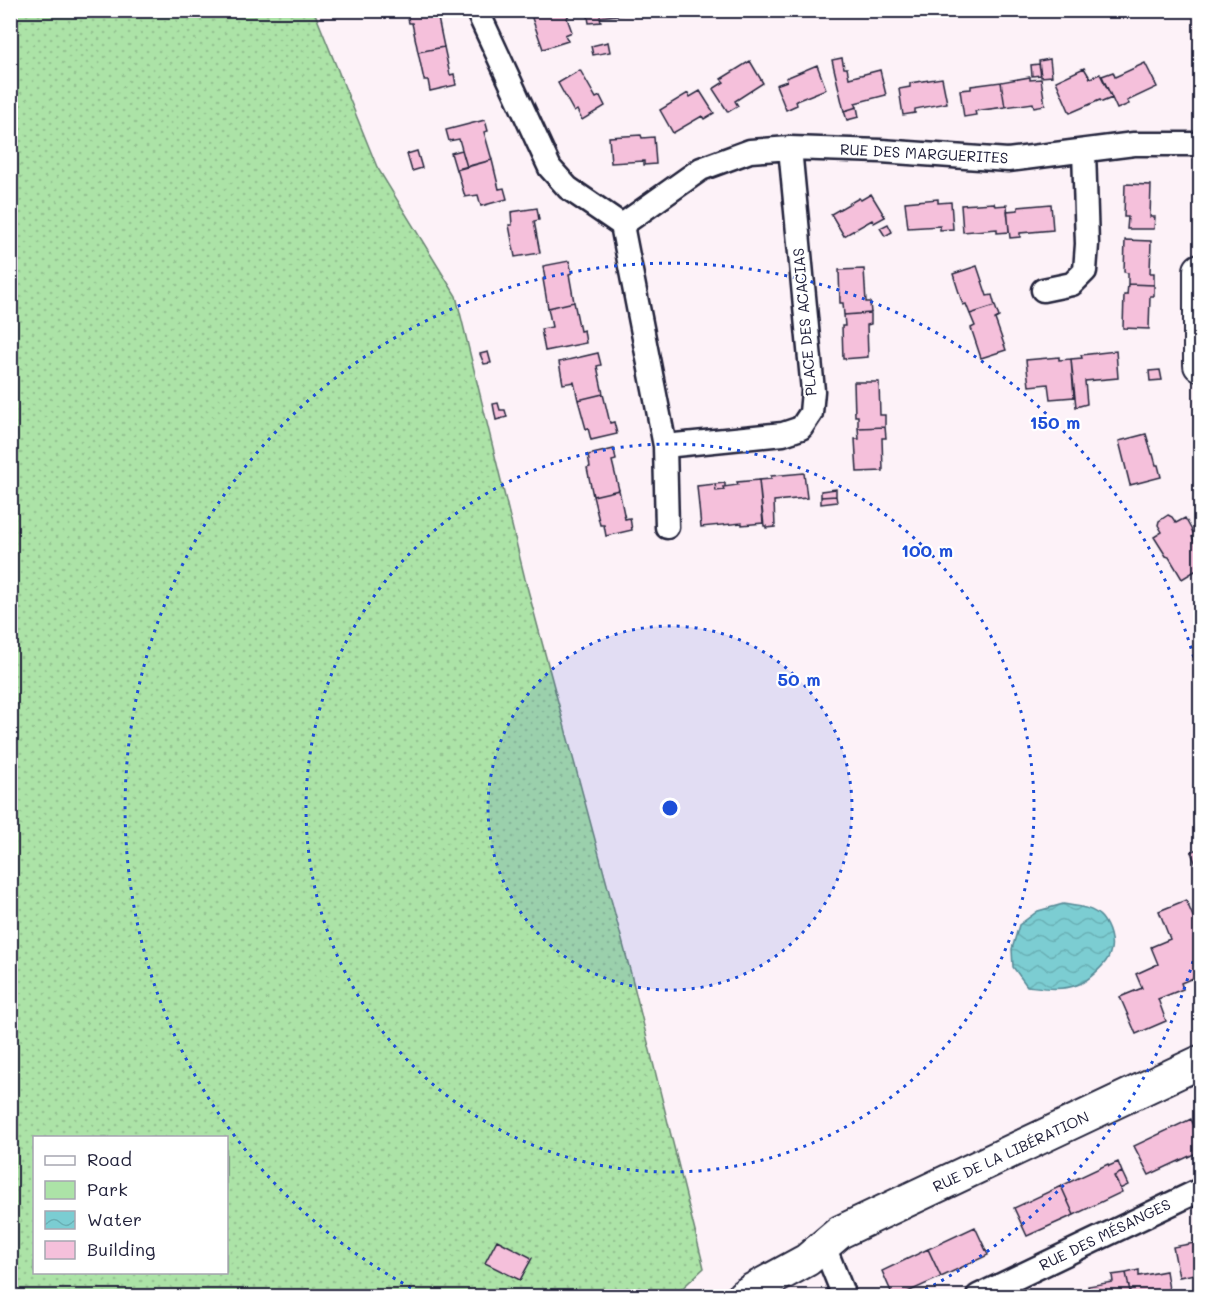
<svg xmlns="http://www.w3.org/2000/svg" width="1211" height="1307" viewBox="0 0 1211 1307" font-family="Mali,sans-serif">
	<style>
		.green { fill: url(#green-dots); stroke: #678271; stroke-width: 1.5; fill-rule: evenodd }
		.water { fill: url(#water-waves); stroke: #578996; stroke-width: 1.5 }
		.building { fill: #f5c0db; stroke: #22223b; stroke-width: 1.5 }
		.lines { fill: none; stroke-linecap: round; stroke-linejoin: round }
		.street-casing { stroke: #22223b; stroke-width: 27 }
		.secondary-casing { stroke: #22223b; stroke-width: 36 }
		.street { stroke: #fff; stroke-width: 22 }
		.secondary { stroke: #fff; stroke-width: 32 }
		.ring { fill: none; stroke: #1d4ed8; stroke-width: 3; stroke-dasharray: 3 6 }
		.labels { text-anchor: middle; stroke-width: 4.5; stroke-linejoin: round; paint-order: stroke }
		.street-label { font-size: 15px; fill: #22223b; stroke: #fff }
		.centre { fill: #1d4ed8; stroke: #fff; stroke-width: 3 }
		.ring-label { font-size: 18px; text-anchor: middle; font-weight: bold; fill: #1d4ed8; stroke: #fff; stroke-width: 4.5; stroke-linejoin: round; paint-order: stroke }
	</style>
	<defs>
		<pattern id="green-dots" width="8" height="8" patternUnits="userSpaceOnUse" patternTransform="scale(1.5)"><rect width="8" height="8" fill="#ace3a7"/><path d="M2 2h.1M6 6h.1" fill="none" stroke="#94c291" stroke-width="1.8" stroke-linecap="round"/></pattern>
		<pattern id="water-waves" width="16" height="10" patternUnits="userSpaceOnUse" patternTransform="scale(1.5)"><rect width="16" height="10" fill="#7bcdd2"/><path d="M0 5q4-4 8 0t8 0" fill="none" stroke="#6ab0b5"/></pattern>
	</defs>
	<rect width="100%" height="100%" fill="#fdf2f8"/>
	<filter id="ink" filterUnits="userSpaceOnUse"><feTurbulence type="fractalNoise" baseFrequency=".0167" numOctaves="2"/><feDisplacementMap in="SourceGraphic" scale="12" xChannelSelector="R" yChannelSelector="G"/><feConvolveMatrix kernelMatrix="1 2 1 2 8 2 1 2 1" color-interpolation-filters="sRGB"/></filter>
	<g filter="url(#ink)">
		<path class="green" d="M10,11H314L377,167L456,296L525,579L630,970L704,1268L674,1296H11ZM34,1138H226V1272H34Z"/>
		<path class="water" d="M1063,904C1076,906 1093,907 1102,918C1109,927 1114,942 1110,953C1108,963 1087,982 1077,985C1061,991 1044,988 1027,986L1013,967L1012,949L1019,925L1038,911Z"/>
		<path class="building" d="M406,10H440L442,17L438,18L444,47L418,52L412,23H409Z
			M533,10H570V13L567,18L572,32L565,35L568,41L543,49L532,18L535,16Z
			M587,10H632L633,13L600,17L601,22L589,23Z
			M608,42L610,52L593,55L591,46Z
			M444,47L450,75L454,74L456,85L430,91L428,80H424L418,52Z
			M842,58L844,68H847L849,78L880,70L886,95L855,103L857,107L844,111L832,60Z
			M1050,59L1052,76L1041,77L1039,61Z
			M750,61L763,83L735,101L738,106L728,112L713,89L724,82L721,79Z
			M1145,63L1157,87L1127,101L1129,104L1117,109L1102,76L1113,72L1115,77Z
			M1039,64L1041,75L1032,76L1031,65Z
			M817,65L826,89L796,101L797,105L786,110L776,85L787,81L786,78Z
			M1084,68L1090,78L1100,74L1112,98L1102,102L1100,100L1070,113L1056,81Z
			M580,70L596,98L600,96L605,106L582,120L577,110L574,112L558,83Z
			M1030,77V80L1041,79L1045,105L1034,107L1033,103L1005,107L1001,82Z
			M942,78L947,103L915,109V113L903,115L899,89L910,87V83Z
			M1001,82L1005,107L975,111L976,115L964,117L960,90L971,89V86Z
			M700,91L714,113L704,119L702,116L673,133L660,110L688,93L690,97Z
			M857,107L859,117L847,120L844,111Z
			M485,120L488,131L484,132L492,160L467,167L459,139L449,141L446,130Z
			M641,135L642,138L654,137L656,164L644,165V161L611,163L609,137Z
			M462,150L467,167L456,170L451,153Z
			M417,151L422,168L412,171L407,154Z
			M492,160L499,189L504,188L507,199L481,206L478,195L465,197L457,169Z
			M1125,184L1151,185L1150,217H1155L1154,229H1127L1128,217H1124Z
			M871,194L885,217L874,223L872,220L844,236L831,214L859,198L861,200Z
			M938,199V203L951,202L953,229L940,230V226L908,228L905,202Z
			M994,203L995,206L1007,205L1009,232L997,233V229L963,232L961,205Z
			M1051,204L1053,230L1020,233V237L1010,238L1007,211L1018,210V207Z
			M537,208L539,220L534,221L540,253L515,257L509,225H512L511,212Z
			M888,224L892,232L885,236L880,228Z
			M1125,240L1151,241L1150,273H1154V285L1128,284V273L1124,272Z
			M569,261L572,273L569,274L574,302L548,308L543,279H545L543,266Z
			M977,266L987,296L992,295L995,306L970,314L966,304L963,305L953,274Z
			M864,269L866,302H870L871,313L844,315L843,303H840L839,270Z
			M1128,284L1154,285V296H1150L1149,329L1123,328L1124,295H1127Z
			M574,302L580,331L584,330L586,343L545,351L541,329L552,327L548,308Z
			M995,306L999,317L995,319L1006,350L981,358L971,328L975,326L970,314Z
			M871,313V324L867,325L868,357L843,359L842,326H845L844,315Z
			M1116,351L1118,378L1085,381L1087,404L1076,407L1071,359L1082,358L1081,355Z
			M488,352L491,363L484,364L480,354Z
			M598,353L601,365L597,366L603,394L578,400L574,382L563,384L559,362Z
			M1059,357V360L1071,359L1074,397L1050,399L1048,384L1029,386L1026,360Z
			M1160,370L1162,380L1150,381L1149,371Z
			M854,382H879L880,415H885V427L858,428V416H855Z
			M603,394L610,423L614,422L617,434L591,440L588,428L586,429L578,400Z
			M498,403L500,410H505L507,417L496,420L493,404Z
			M885,427L886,438H882L883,471L857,472L855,439H859L858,428Z
			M1146,434L1152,454H1153L1156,465H1158L1161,477L1130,485L1119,441Z
			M614,449L616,460L612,461L619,490L593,496L587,468L590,467L588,455Z
			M804,473L807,498L774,501L775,527L766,528V526H764L759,480L771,479V476Z
			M759,480L763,523L742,525V523L701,527L697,486L715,484L716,491L724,490L723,487L738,485L737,482Z
			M725,483V487H723L724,490L716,491L715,484Z
			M836,489V496L821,497V491Z
			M619,490L625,519L630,518L632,530L606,536L604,525H600L593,496Z
			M836,496L837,502L821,504V497Z
			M1168,515L1172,517L1176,523L1185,518L1195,536L1192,537L1200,551V568L1182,579L1169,557L1166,556L1154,537L1162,532L1158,525L1159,521Z
			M1200,585V601L1195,587Z
			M1200,848V875L1191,852Z
			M1186,900L1200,933V981L1194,984L1193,978L1181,983L1183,989L1158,999L1166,1021L1136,1034L1120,997L1142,988L1136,974L1158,964L1151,947L1170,939L1159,911Z
			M1191,1119L1200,1139V1155L1196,1157L1194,1154L1149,1175L1134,1146Z
			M1118,1162L1122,1172L1114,1176L1122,1192L1074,1215L1061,1186L1108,1164L1109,1166Z
			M1122,1172L1128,1185L1120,1189L1114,1176Z
			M1061,1186L1074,1215L1027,1236L1014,1208Z
			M975,1227L988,1255L941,1277L928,1249Z
			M497,1240L532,1258L520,1280L485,1263Z
			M497,1240L532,1258L520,1280L485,1263Z
			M1200,1242V1273L1179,1277L1173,1247Z
			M928,1249L941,1277L899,1296H893L882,1271Z
			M1139,1270V1276L1166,1271L1170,1296H1131L1126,1273Z
			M1126,1273L1131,1296H1090L1088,1286L1113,1282L1112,1275Z"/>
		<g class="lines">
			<g class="street-casing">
				<path id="street" d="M477,10L550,168L568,188L622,225
					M790,148L813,391L811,413L801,428L783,434L665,446L622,225L701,169L750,151Z
					M790,148L881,151L1008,160L1134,144H1200
					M1043,290L1072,284L1085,271L1087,244L1084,151
					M665,446L667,527
					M824,1246L844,1296
					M978,1296L1200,1190"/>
			</g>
			<g class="secondary-casing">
				<path id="secondary" d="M1200,270V365
					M743,1296L752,1290L807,1260L840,1232L1200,1062"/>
			</g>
			<use href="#street" class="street"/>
			<use href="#secondary" class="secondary"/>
		</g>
	</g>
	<circle cx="670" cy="808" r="182" fill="#1d4ed8" fill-opacity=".12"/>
	<g class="ring">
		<circle cx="670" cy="808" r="182"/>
		<circle cx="670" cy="808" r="364"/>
		<path d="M1200 935A545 545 0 0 1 913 1296M427 1296A545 545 0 1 1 1200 681"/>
	</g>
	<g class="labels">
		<g class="street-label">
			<text transform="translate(924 154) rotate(3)" y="5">RUE DES MARGUERITES</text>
			<text transform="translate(805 322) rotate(-95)" y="5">PLACE DES ACACIAS</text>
			<text transform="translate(1011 1152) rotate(-25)" y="5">RUE DE LA LIBÉRATION</text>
			<text transform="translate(1105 1235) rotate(-26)" y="5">RUE DES MÉSANGES</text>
		</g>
	</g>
	<circle cx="670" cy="808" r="9" class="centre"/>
	<g class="ring-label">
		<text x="1055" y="429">150 m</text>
		<text x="927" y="557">100 m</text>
		<text x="799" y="686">50 m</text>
	</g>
	<rect width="1211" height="1307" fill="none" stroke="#fff" stroke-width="36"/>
	<rect x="18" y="18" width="1175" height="1271" fill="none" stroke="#22223b" stroke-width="2" filter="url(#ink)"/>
	<rect x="33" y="1136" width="195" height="138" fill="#ffffff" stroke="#a7a7b1" stroke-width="1.5"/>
	<rect x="45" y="1156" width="30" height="9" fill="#ffffff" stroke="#a7a7b1" stroke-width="1.5"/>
	<text x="87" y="1166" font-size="18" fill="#22223b">Road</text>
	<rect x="45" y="1181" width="30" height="18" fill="#ace3a7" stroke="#a7a7b1" stroke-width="1.5"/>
	<text x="87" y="1196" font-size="18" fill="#22223b">Park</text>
	<rect x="45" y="1211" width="30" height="18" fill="url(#water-waves)" stroke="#a7a7b1" stroke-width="1.5"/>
	<text x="87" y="1226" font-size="18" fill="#22223b">Water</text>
	<rect x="45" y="1241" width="30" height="18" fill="#f5c0db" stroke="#a7a7b1" stroke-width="1.5"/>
	<text x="87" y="1256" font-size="18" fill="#22223b">Building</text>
</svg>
